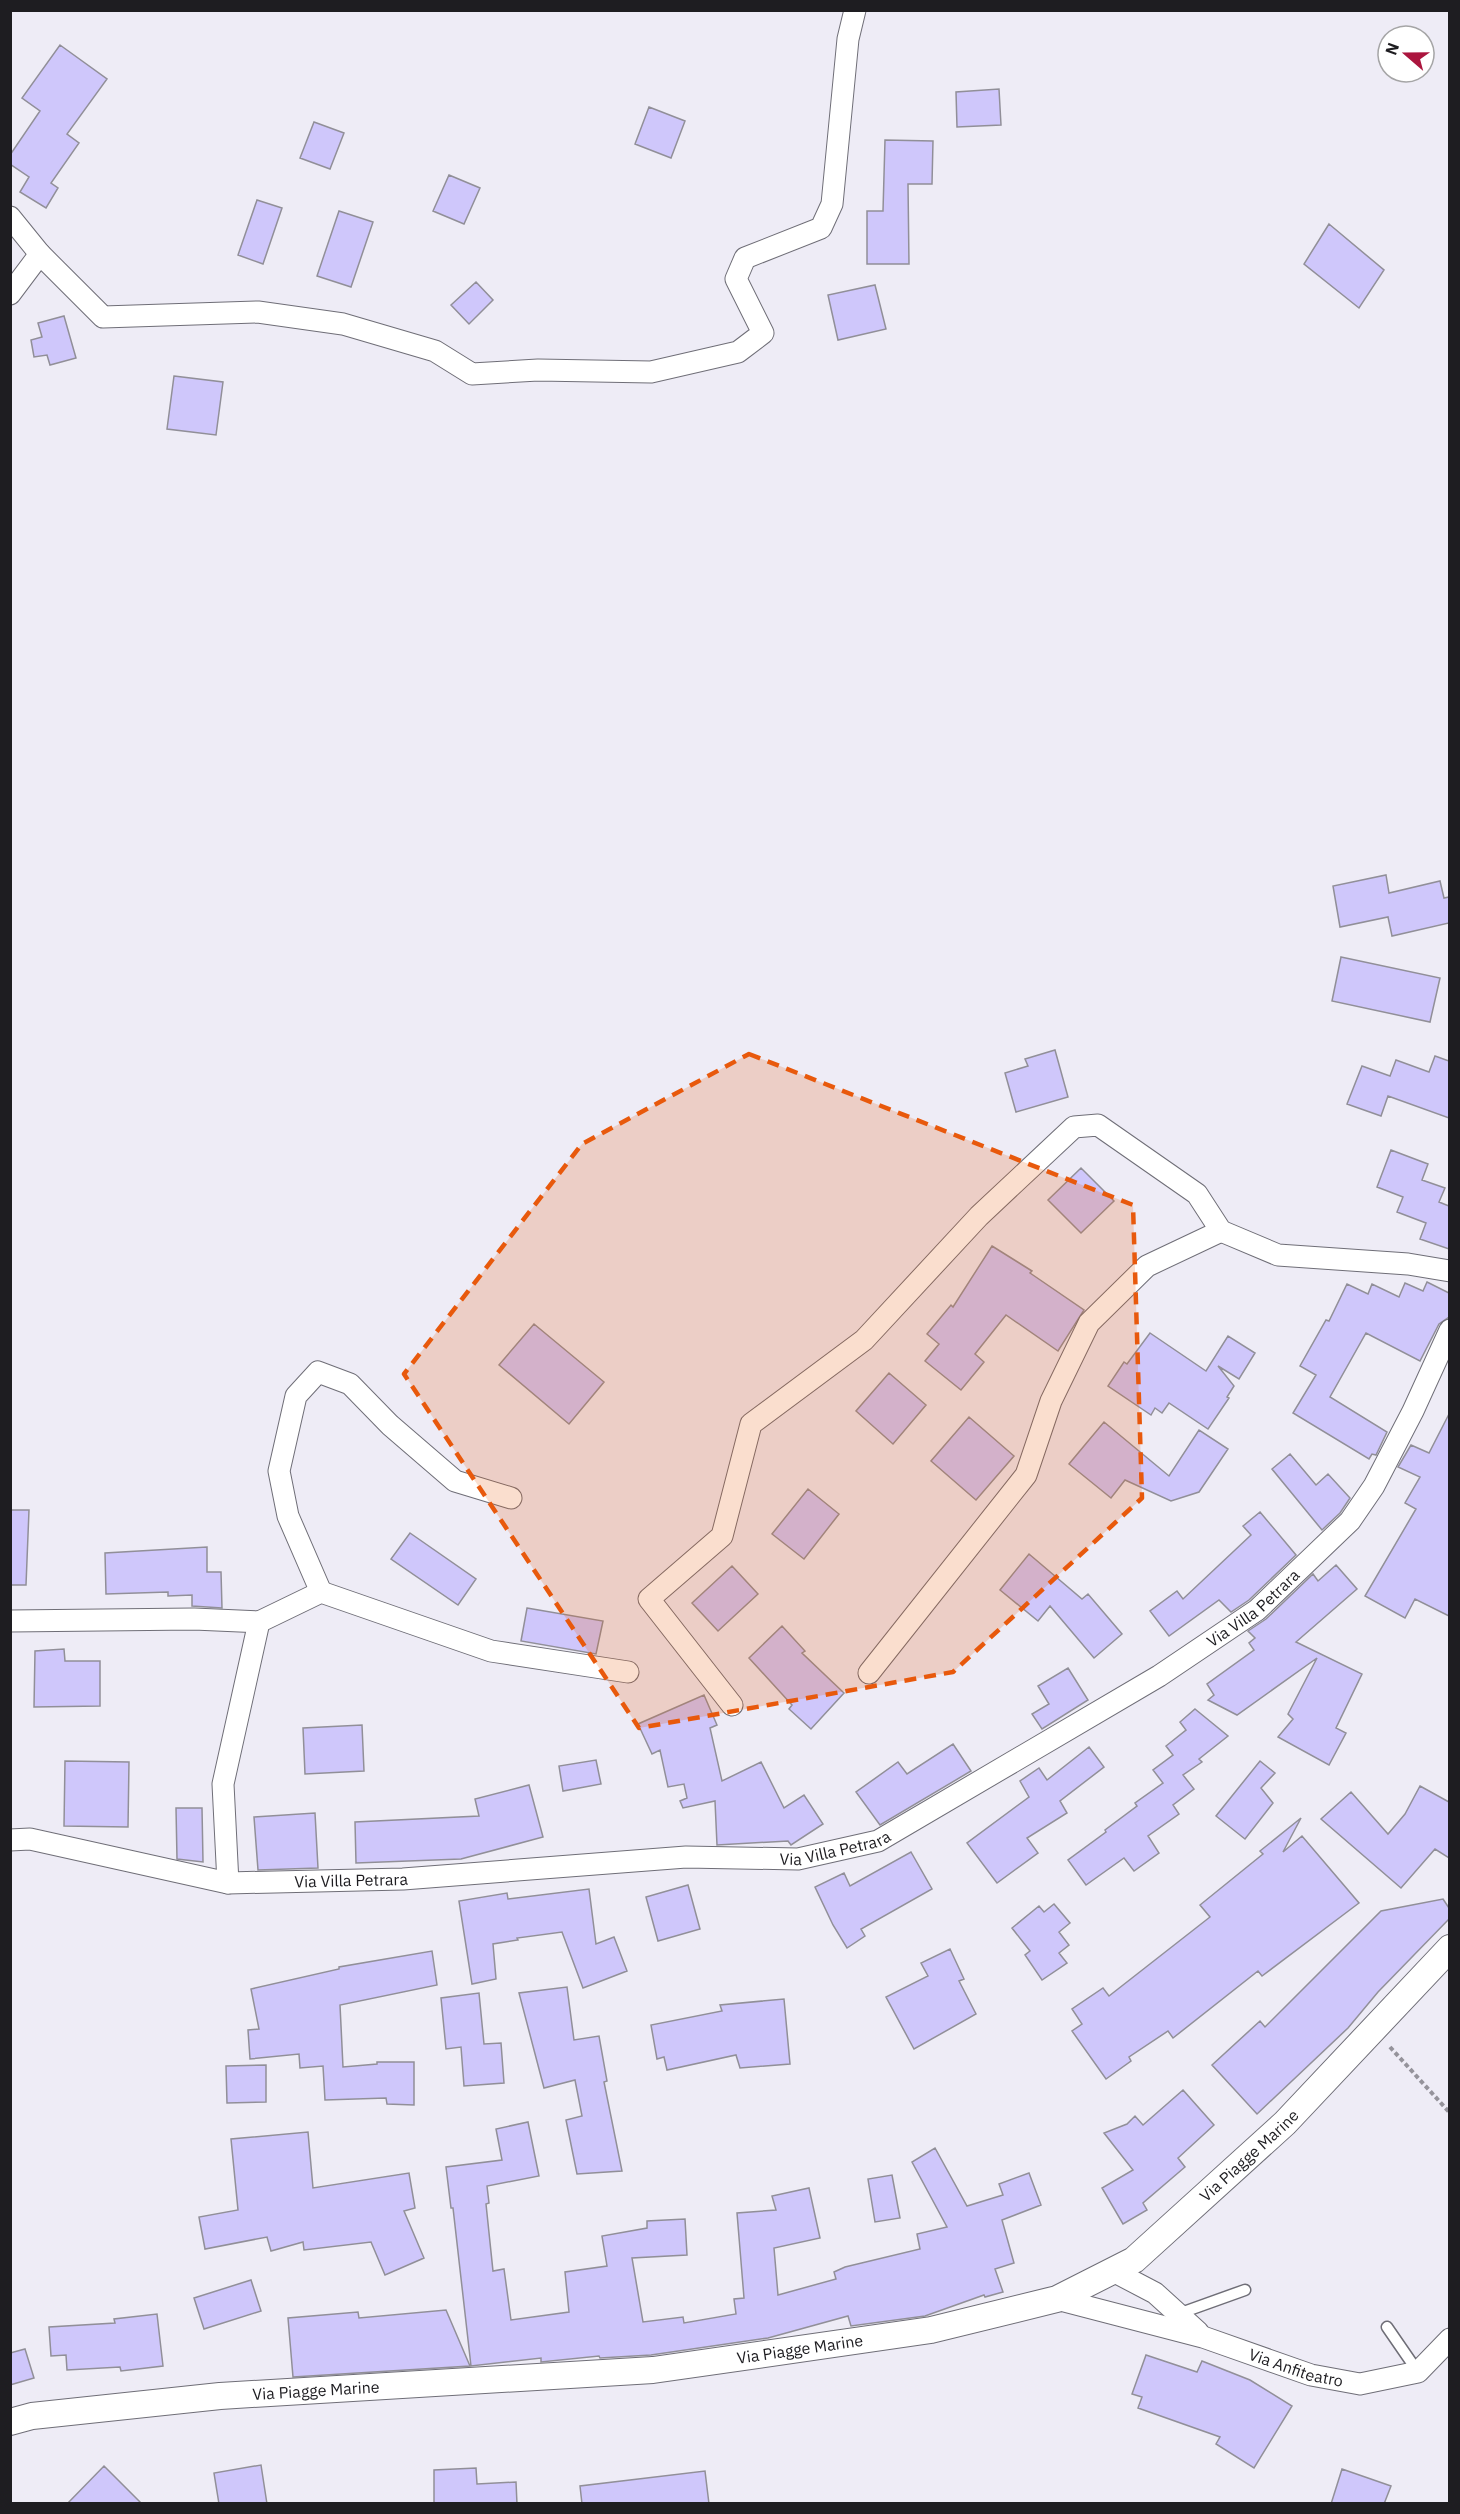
<svg xmlns="http://www.w3.org/2000/svg" width="1460" height="2514" viewBox="0 0 1460 2514" font-family="'IBM Plex Sans',sans-serif">
	<style>
		.building { fill: #cfc7fb; stroke: #918f98; stroke-width: 1.5 }
		.lines { fill: none; stroke-linecap: round; stroke-linejoin: round }
		.service-casing { stroke: #6f6e77; stroke-width: 13 }
		.minor-casing { stroke: #6f6e77; stroke-width: 23 }
		.tertiary-casing { stroke: #6f6e77; stroke-width: 28 }
		.path { stroke: #95939b; stroke-width: 4; stroke-dasharray: 4.5 3; stroke-linecap: butt }
		.service { stroke: #fff; stroke-width: 10 }
		.minor { stroke: #fff; stroke-width: 21 }
		.tertiary { stroke: #fff; stroke-width: 26 }
		.marked { fill: #e8590c; fill-opacity: 0.2; stroke: #e8590c; stroke-width: 4.5; stroke-dasharray: 12 8; stroke-linejoin: round }
		.labels { text-anchor: middle; stroke-width: 4.5; stroke-linejoin: round; paint-order: stroke }
		.street-label { font-size: 16px; fill: #1e1d21; stroke: #fff }
	</style>
	<rect width="100%" height="100%" fill="#eeecf6"/>
	<path class="building" d="M60,45L107,79L67,134L79,143L51,183L58,188L46,208L20,192L29,177L10,164V155L40,111L22,98Z
		M999,89L1001,125L957,127L956,92Z
		M649,107L685,121L671,158L635,144Z
		M314,122L344,133L330,169L300,158Z
		M885,140L933,141L932,184H908L909,264H867V211H883Z
		M449,175L480,188L464,224L433,211Z
		M257,200L282,208L263,264L238,255Z
		M339,211L373,222L351,287L317,276Z
		M1329,224L1384,270L1359,308L1304,264Z
		M476,282L493,300L469,324L451,305Z
		M875,285L886,329L838,340L828,295Z
		M64,316L76,358L50,365L47,355L34,357L31,340L42,337L38,323Z
		M174,376L223,382L216,435L167,429Z
		M1386,875L1389,893L1440,881L1444,898L1449,897V923L1392,936L1388,917L1340,927L1333,886Z
		M1341,957L1440,978L1430,1022L1332,1001Z
		M1055,1050L1068,1097L1016,1112L1005,1073L1028,1066L1025,1059Z
		M1435,1056L1449,1061V1118L1388,1096L1381,1116L1347,1104L1362,1066L1390,1076L1396,1060L1429,1072Z
		M1391,1150L1428,1164L1422,1180L1445,1188L1439,1202L1449,1206V1249L1420,1239L1426,1223L1397,1212L1403,1197L1377,1187Z
		M1081,1168L1114,1201L1081,1233L1048,1200Z
		M992,1246L1032,1271L1030,1273L1084,1310L1058,1351L1006,1315L975,1354L984,1362L961,1390L925,1361L939,1344L927,1334L951,1305L953,1307Z
		M1427,1282L1449,1293V1317L1439,1324L1420,1361L1366,1333L1330,1397L1387,1432L1376,1455L1372,1454L1369,1459L1293,1413L1316,1375L1300,1366L1326,1320L1329,1321L1347,1284L1368,1294L1372,1284L1399,1297L1405,1283L1423,1291Z
		M534,1324L604,1382L569,1424L499,1365Z
		M1150,1333L1206,1371L1228,1336L1255,1353L1239,1379L1218,1366L1234,1386L1227,1397L1229,1398L1208,1429L1169,1403L1162,1413L1155,1408L1151,1415L1108,1386L1124,1362L1127,1364Z
		M889,1373L926,1405L893,1444L856,1411Z
		M1449,1414V1616L1415,1599L1405,1618L1365,1596L1416,1509L1405,1503L1420,1477L1398,1467L1411,1445L1429,1453Z
		M969,1417L1014,1456L976,1500L931,1461Z
		M1104,1422L1169,1476L1199,1430L1228,1449L1199,1492L1171,1501L1125,1480L1111,1498L1069,1464Z
		M1290,1454L1316,1485L1328,1474L1350,1498L1340,1513L1322,1530L1272,1469Z
		M808,1489L839,1514L804,1559L772,1534Z
		M10,1510H29L26,1585H10Z
		M1260,1512L1296,1555L1249,1600L1231,1612L1219,1600L1169,1636L1150,1611L1177,1591L1183,1599L1251,1535L1243,1526Z
		M410,1533L476,1579L458,1605L391,1559Z
		M207,1547V1572H221L222,1608L192,1606V1595L168,1596V1592L106,1594L105,1553Z
		M1029,1554L1082,1599L1088,1594L1122,1634L1094,1658L1050,1606L1038,1621L1000,1590Z
		M1336,1565L1357,1589L1296,1642L1362,1674L1336,1728L1346,1733L1329,1765L1278,1737L1293,1719L1288,1714L1317,1658L1237,1715L1208,1700L1214,1695L1207,1684L1254,1650L1249,1643L1255,1638L1248,1631L1266,1619L1313,1574L1318,1581Z
		M732,1566L758,1594L718,1631L692,1603Z
		M527,1608L603,1621L596,1654L521,1641Z
		M782,1626L805,1651L802,1653L844,1693L811,1729L789,1709L792,1705L749,1658Z
		M64,1649L65,1661H100V1706L34,1707L35,1651Z
		M1068,1668L1088,1700L1042,1729L1032,1714L1049,1704L1038,1686Z
		M704,1695L717,1725L710,1728L722,1781L761,1762L784,1808L804,1795L823,1824L791,1845L788,1841L717,1845L715,1801L683,1808L680,1801L687,1798L684,1784L668,1787L660,1750L652,1754L638,1724Z
		M1195,1709L1228,1736L1199,1759L1202,1762L1183,1775L1194,1789L1173,1805L1179,1814L1148,1836L1159,1853L1134,1871L1124,1858L1086,1885L1068,1860L1106,1832L1105,1830L1137,1806L1135,1803L1163,1783L1153,1770L1173,1755L1166,1746L1186,1730L1180,1722Z
		M362,1725L364,1771L305,1774L303,1728Z
		M953,1744L971,1771L880,1825L856,1792L898,1762L907,1774Z
		M1089,1747L1104,1767L1060,1801L1067,1813L1027,1838L1038,1853L997,1883L967,1843L1029,1797L1020,1781L1039,1768L1047,1780Z
		M596,1760L601,1784L563,1791L559,1766Z
		M65,1761L129,1762L128,1827L64,1826Z
		M1260,1761L1275,1773L1261,1788L1273,1803L1245,1839L1216,1816Z
		M529,1785L543,1837L461,1859L356,1863L355,1822L479,1816L475,1799Z
		M1420,1786L1449,1802V1858L1435,1849L1401,1888L1321,1819L1351,1792L1388,1834L1405,1814Z
		M176,1808H202L203,1862L177,1859Z
		M315,1813L318,1868L258,1870L254,1817Z
		M1301,1818L1283,1852L1302,1836L1359,1903L1262,1976L1258,1971L1173,2038L1168,2031L1129,2057L1131,2061L1106,2079L1072,2031L1082,2024L1072,2009L1103,1988L1109,1996L1210,1917L1200,1905L1263,1854L1260,1851Z
		M911,1852L932,1889L861,1929L865,1936L847,1948L833,1925L815,1887L844,1873L850,1886Z
		M688,1885L700,1929L658,1941L646,1897Z
		M589,1889L596,1944L614,1937L627,1971L583,1988L562,1932L517,1938L518,1940L493,1944L496,1979L472,1984L459,1901L507,1893L508,1899Z
		M1443,1899L1449,1908V1919L1378,1992L1348,2028L1257,2114L1212,2065L1260,2021L1265,2027L1381,1911Z
		M1054,1904L1070,1923L1059,1932L1069,1945L1059,1953L1067,1963L1042,1980L1025,1955L1030,1951L1012,1928L1039,1906L1044,1912Z
		M950,1949L964,1979L959,1981L976,2014L914,2049L886,1997L928,1976L921,1963Z
		M432,1951L437,1985L340,2005L343,2067L377,2064V2062H414V2105L387,2104L386,2098L325,2100L323,2066L300,2068L299,2054L250,2059L248,2030L259,2029L251,1989L339,1969V1967Z
		M567,1987L574,2040L599,2036L607,2081L604,2082L622,2171L577,2174L566,2120L582,2116L575,2080L544,2088L519,1993Z
		M479,1993L484,2044L501,2043L504,2083L464,2086L461,2047L446,2049L441,1998Z
		M784,1999L790,2064L740,2068L736,2055L667,2070L664,2057L657,2059L651,2025L722,2011L720,2005Z
		M266,2065V2102L227,2103L226,2066Z
		M1183,2090L1214,2125L1178,2158L1185,2167L1143,2203L1147,2210L1123,2224L1102,2188L1133,2170L1104,2133L1127,2124L1135,2116L1143,2125Z
		M528,2122L539,2176L487,2186L489,2203L486,2204L493,2271L504,2269L511,2320L569,2312L565,2272L607,2266L602,2236L647,2228V2221L685,2219L687,2255L632,2258L643,2322L683,2317L684,2323L736,2314L734,2299L744,2298L737,2213L776,2210L772,2196L809,2188L820,2238L774,2248L778,2295L836,2279L834,2272L845,2267L920,2249L917,2234L947,2227L912,2162L935,2148L967,2206L1003,2195L999,2184L1029,2173L1041,2205L1002,2220L1014,2263L995,2269L1003,2292L985,2297L984,2295L925,2316L851,2326L848,2316L768,2338L651,2355L600,2358L599,2356L541,2362V2358L471,2366L453,2208H451L446,2167L502,2160L496,2129Z
		M308,2132L313,2188L409,2173L415,2208L404,2211L424,2258L385,2275L371,2242L304,2250L303,2242L271,2251L267,2237L205,2249L199,2217L238,2210L231,2139Z
		M892,2175L900,2218L875,2222L868,2179Z
		M251,2280L261,2311L204,2329L194,2298Z
		M446,2310L470,2366L293,2377L288,2318L358,2312L359,2318Z
		M157,2314L163,2366L121,2371L120,2367L67,2370L66,2355L51,2356L49,2327L115,2323L114,2319Z
		M25,2349L34,2378L10,2385V2353Z
		M1146,2355L1197,2372L1202,2361L1250,2380L1292,2406L1254,2468L1216,2444L1220,2437L1138,2408L1142,2397L1132,2394Z
		M261,2465L267,2504H219L214,2473Z
		M104,2466L142,2504H67Z
		M476,2468L477,2484L516,2482L517,2504H434V2470Z
		M1342,2469L1391,2486L1384,2504H1331Z
		M705,2471L709,2504H582L580,2486Z"/>
	<g class="lines">
		<g class="service-casing">
			<path id="service" d="M1178,2314L1245,2290
				M1387,2327L1418,2372"/>
		</g>
		<g class="minor-casing">
			<g id="minor">
				<path d="M10,217L40,254"/>
				<path d="M10,294L40,254L103,317L258,312L343,324L435,351L472,374L538,370L651,372L738,352L763,333L736,279L745,258L821,228L832,204L848,39L855,10"/>
				<path d="M321,1592L288,1516L279,1471L296,1396L318,1372L350,1384L390,1425L455,1481L511,1498"/>
				<path d="M10,1621L194,1619L259,1622"/>
				<path d="M869,1673L1026,1475L1051,1401L1089,1323L1147,1266L1221,1231"/>
				<path d="M732,1705L649,1599L722,1536L751,1424L864,1340L979,1216L1074,1127L1098,1125L1197,1194L1221,1231L1278,1255L1408,1264L1450,1271"/>
				<path id="s1" d="M10,1840L30,1839L228,1883L403,1879L686,1857L798,1859L878,1841L1159,1676L1257,1610L1350,1521L1374,1486L1413,1411L1450,1330"/>
				<path d="M228,1883L223,1784L259,1622L321,1592L491,1651L628,1672"/>
				<path d="M1113,2271L1155,2293L1198,2332"/>
				<path id="s2" d="M1057,2299L1203,2337L1311,2375L1360,2384L1418,2372L1450,2339"/>
			</g>
		</g>
		<g class="tertiary-casing">
			<g id="tertiary">
				<path id="s3" d="M10,2422L32,2416L220,2396L653,2370L931,2330L1057,2299L1134,2260L1285,2123L1450,1948"/>
			</g>
		</g>
		<path class="path" d="M1390,2047L1450,2113"/>
		<use href="#service" class="service"/>
		<use href="#minor" class="minor"/>
		<use href="#tertiary" class="tertiary"/>
	</g>
	<path class="marked" d="M749,1054L1133,1205L1142,1498L953,1672L639,1728L404,1374L582,1144Z"/>
	<g class="labels">
		<g class="street-label">
			<text dy="6" stroke="none"><textPath href="#s1" startOffset="1318">Via Villa Petrara</textPath></text>
			<text dy="6" stroke="none"><textPath href="#s1" startOffset="832">Via Villa Petrara</textPath></text>
			<text dy="6" stroke="none"><textPath href="#s1" startOffset="346">Via Villa Petrara</textPath></text>
			<text dy="6" stroke="none"><textPath href="#s3" startOffset="1298">Via Piagge Marine</textPath></text>
			<text dy="6" stroke="none"><textPath href="#s3" startOffset="794">Via Piagge Marine</textPath></text>
			<text dy="6" stroke="none"><textPath href="#s2" startOffset="249">Via Anfiteatro</textPath></text>
			<text dy="6" stroke="none"><textPath href="#s3" startOffset="308">Via Piagge Marine</textPath></text>
		</g>
	</g>
	<rect width="1460" height="2514" fill="none" stroke="#1e1d21" stroke-width="24"/>
	<g transform="translate(1406 54) rotate(290)"><circle r="28" fill="#ffffff" stroke="#a5a5a6" stroke-width="1.5"/>
	<path d="M0-4.5L10 22L0 15L-10 22Z" fill="#ab153e"/>
	<text y="-9" font-size="16" font-weight="bold" text-anchor="middle" fill="#1e1d21">N</text>
	</g>
</svg>
